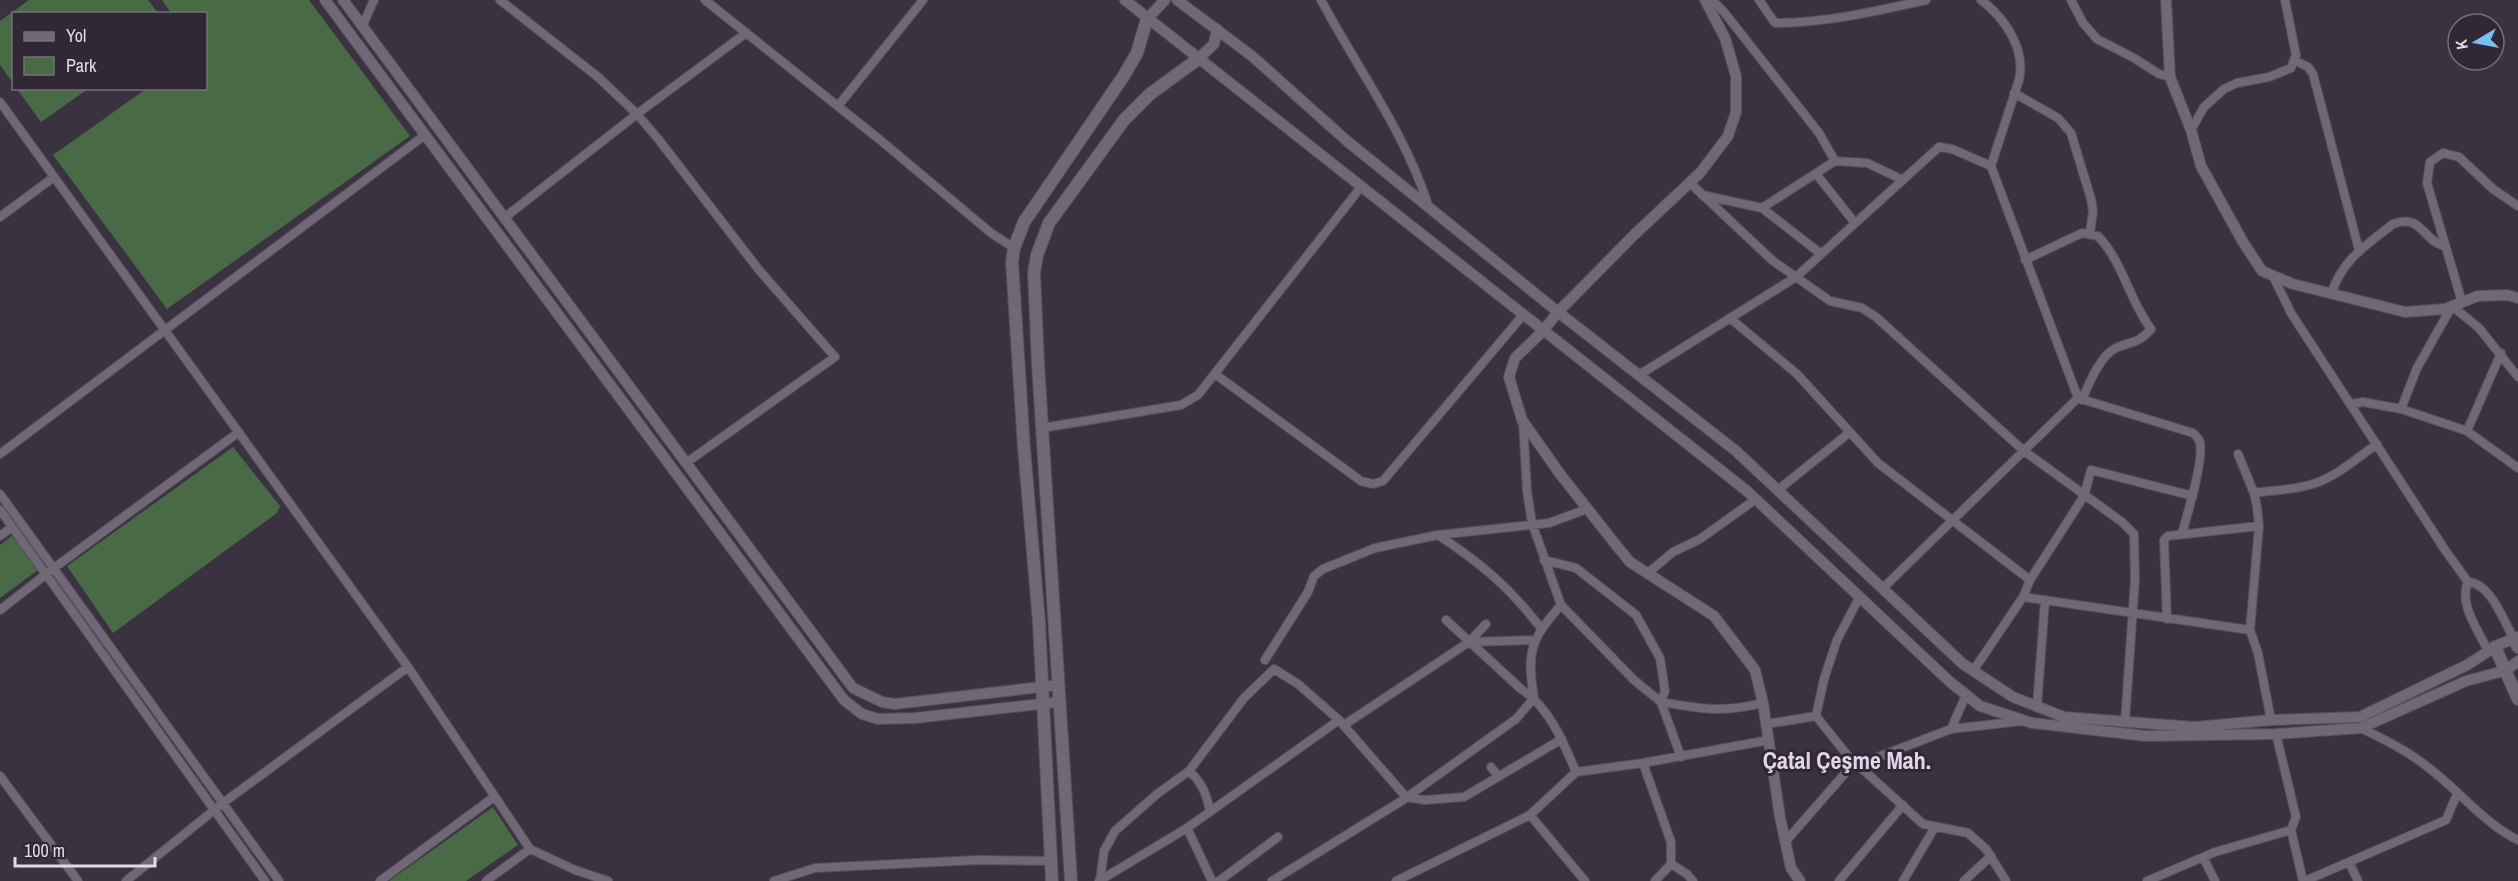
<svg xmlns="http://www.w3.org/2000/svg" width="2518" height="881" viewBox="0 0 2518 881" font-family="'Archivo Narrow',sans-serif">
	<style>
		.green { fill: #486b45 }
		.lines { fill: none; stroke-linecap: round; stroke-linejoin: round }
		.minor-casing { stroke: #564f5b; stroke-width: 10 }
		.tertiary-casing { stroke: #564f5b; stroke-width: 12 }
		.secondary-casing { stroke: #564f5b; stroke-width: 14 }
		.minor { stroke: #706777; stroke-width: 8 }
		.tertiary { stroke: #706777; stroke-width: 10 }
		.secondary { stroke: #706777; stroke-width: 12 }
		.labels { text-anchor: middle; stroke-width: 6; stroke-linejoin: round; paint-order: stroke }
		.district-label { font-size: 24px; font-weight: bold; fill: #e1d6e9; stroke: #302835 }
	</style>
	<rect width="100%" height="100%" fill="#3a3240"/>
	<path class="green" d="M29,0H148L158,13L14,14L13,83L0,65V21Z
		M162,0H309L410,136L167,309L53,155L146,89L206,88V14L171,13Z
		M17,89H88L41,122Z
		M233,447L280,506L277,513L113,633L67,566Z
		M13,535L38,570L0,598V545Z
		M493,807L518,845L466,881H389Z"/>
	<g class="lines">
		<g class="minor-casing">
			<path id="minor" d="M500,0L598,77L637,114L659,140L759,270L835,357L686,463
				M705,0L879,139L991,233L1014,248
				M1321,0C1357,68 1405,132 1428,205
				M1759,0L1775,23C1826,23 1876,11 1926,0
				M1981,0C2005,18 2026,49 2019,80L1991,166
				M2071,0L2083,23L2097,39L2134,58L2159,74L2170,77
				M1706,1L1714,2L1724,12L1819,133L1835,161
				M362,27L374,0
				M2296,61L2308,67L2313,74L2359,250
				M2014,93L2058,118L2071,133L2091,199L2093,211L2090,233
				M0,102L408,667L530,849L575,870L608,881
				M838,106L923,0
				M2191,130L2204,107L2224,89L2237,83L2269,77L2291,68L2296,55L2285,0
				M1817,175L1855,223
				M1690,183L1773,261L1796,277L1830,301L1862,308L1876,317L2024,451L2122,522L2134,534L2135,579L2125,722
				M1702,195L1762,208L1835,161L1867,163L1903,180
				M1762,208L1821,254
				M0,217L54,177
				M504,218L637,114L746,33
				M2025,260L2082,233L2098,236C2123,262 2129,300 2151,329C2136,347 2127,340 2111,351C2098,361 2088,385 2082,400
				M2273,276L2291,313L2445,550L2468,582
				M2331,294C2343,259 2365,246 2393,224C2422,213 2423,241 2444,246
				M2462,302L2427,183L2430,162L2443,153L2459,157L2493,189L2518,206
				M1731,319L1797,374L1878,463L2030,580L2023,597
				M1215,374L1361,481L1373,484L1383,481L1523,315
				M1639,375L1796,277L1939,147L1952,149L1991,166L2078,398
				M2078,398L2193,433C2195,435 2198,438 2199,440C2206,454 2187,516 2182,533
				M2351,404L2363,402L2401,409L2467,431L2518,468
				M2401,409L2417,368L2452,306L2479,328L2518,377
				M1523,422L1527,491L1532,523L1561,605C1531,639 1526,652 1534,698
				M1042,428L1181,405L1198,395L1361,187
				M2467,431L2501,353
				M0,454L425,135
				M2238,454L2254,493L2257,507L2259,526L2250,630L2258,653L2271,720
				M1778,490L1850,432
				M2254,493C2274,490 2296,490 2316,483C2338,475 2357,458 2377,444
				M0,494L279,881
				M0,510L265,881
				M1438,535C1482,564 1508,586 1541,628
				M0,536L12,527
				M1544,560L1576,568L1636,615L1660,658L1665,691L1661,702C1703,709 1721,713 1763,703
				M1648,573L1673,552L1700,539L1756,499
				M2030,580L2084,496L2091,470L2193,496
				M1883,588L2078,398
				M1561,605L1634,680L1661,702L1681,757
				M0,610L54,568L239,432
				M2167,619L2164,540L2168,536L2259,526
				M1469,642L1535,640
				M2488,651C2479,631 2458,604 2468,582C2491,583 2504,622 2514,639
				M1265,660L1308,592L1314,576L1323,569L1375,548L1438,535L1549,523L1587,509
				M1973,671L2023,597L2250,630
				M2037,706L2045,600
				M1816,716L1824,679L1837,640L1859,598
				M1766,724L1816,716L1848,756L1923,824L1968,833L1986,849L2006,881
				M1344,725L1469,642L1486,624
				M2361,728C2385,740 2408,751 2429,768C2458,790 2484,823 2518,840
				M1951,729L1966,695
				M1643,763L1671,842V864L1655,881
				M1491,767L1498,776
				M1189,771C1202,782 1207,795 1210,812
				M1576,772L1643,763L1769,740
				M0,776L78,881
				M1530,815L1585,881
				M1187,828L1212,881
				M2291,830L2303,881
				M1785,842L1855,762L1873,759L1951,729L2022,721
				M2203,857L2215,881
				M2349,862L2358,881
				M1671,864L1687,874L1693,881
				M126,881L223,803L408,667
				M380,881L494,797
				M486,881L530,849
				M774,881L815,868L977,860L1051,861
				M1099,881L1187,828L1339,720
				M1100,881L1104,851L1115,831L1157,794L1189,771L1244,698L1274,669L1298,684L1339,720L1406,797L1425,800L1464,797L1562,739
				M1219,881L1278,837
				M1272,881L1403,800L1516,719L1534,698
				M1396,881L1530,815L1576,772C1563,741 1549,707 1521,689L1446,620
				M1839,881L1903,805
				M1903,881L1935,827
				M1964,881L1991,856
				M2147,881L2215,852L2291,830L2296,817L2276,734
				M2305,881L2446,820L2457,794"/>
		</g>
		<g class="tertiary-casing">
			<path id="tertiary" d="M325,0L844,700L862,714L878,719L915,718L1058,702
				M343,0L853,688L882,702L895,704L1058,685
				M1125,0L1747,491L1949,681L1980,706L2032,723L2146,736L2276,734L2361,728L2466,681L2507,670L2518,661
				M1177,0L1252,56L1347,141L1558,312L1736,451L1963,664L2013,697L2064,717L2195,727L2271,720L2360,717L2467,665L2498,645L2518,637
				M1705,0L1725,38L1736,76V112L1728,136L1700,173L1635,234L1558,312L1543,331L1515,358L1509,377L1522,420L1560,474L1616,545L1630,562L1714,616L1755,670L1763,703L1780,817L1791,868L1800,881
				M2166,0L2170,77L2191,130L2201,166L2243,242L2262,271L2293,284L2405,312L2445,309L2478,296L2507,295L2518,298
				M1147,19L1165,0
				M1198,59L1214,44L1217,29"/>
		</g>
		<g class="secondary-casing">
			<path id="secondary" d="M2514,639L2518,647
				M2495,647L2518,699
				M1052,881L1039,622L1024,448L1012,262L1014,248L1024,222L1123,77L1137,53L1147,19
				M1071,881L1038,364L1034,273L1037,255L1049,223L1124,120L1150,94L1198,59"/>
		</g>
		<use href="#minor" class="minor"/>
		<use href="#tertiary" class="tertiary"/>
		<use href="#secondary" class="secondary"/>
	</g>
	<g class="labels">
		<g class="district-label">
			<text x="1847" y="769">Çatal Çeşme Mah.</text>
		</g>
	</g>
	<rect x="12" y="12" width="195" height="78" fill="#302835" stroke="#76707b" stroke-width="1.5"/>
	<rect x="24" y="32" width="30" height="9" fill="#706777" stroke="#76707b" stroke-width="1.5"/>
	<text x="66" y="42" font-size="18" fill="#e0dbe4">Yol</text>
	<rect x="24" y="57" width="30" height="18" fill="#486b45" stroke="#76707b" stroke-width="1.5"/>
	<text x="66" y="72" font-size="18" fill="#e0dbe4">Park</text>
	<g transform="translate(2476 42) rotate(260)"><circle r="28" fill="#302835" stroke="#76707b" stroke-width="1.5"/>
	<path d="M0-4.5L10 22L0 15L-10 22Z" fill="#73c1f5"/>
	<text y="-9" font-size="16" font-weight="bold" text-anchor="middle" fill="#e0dbe4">K</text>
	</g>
	<path d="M15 857v9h140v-9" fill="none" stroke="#e0dbe4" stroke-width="3"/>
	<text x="24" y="857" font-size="18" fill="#e0dbe4" stroke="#302835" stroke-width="4.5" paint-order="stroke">100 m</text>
</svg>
